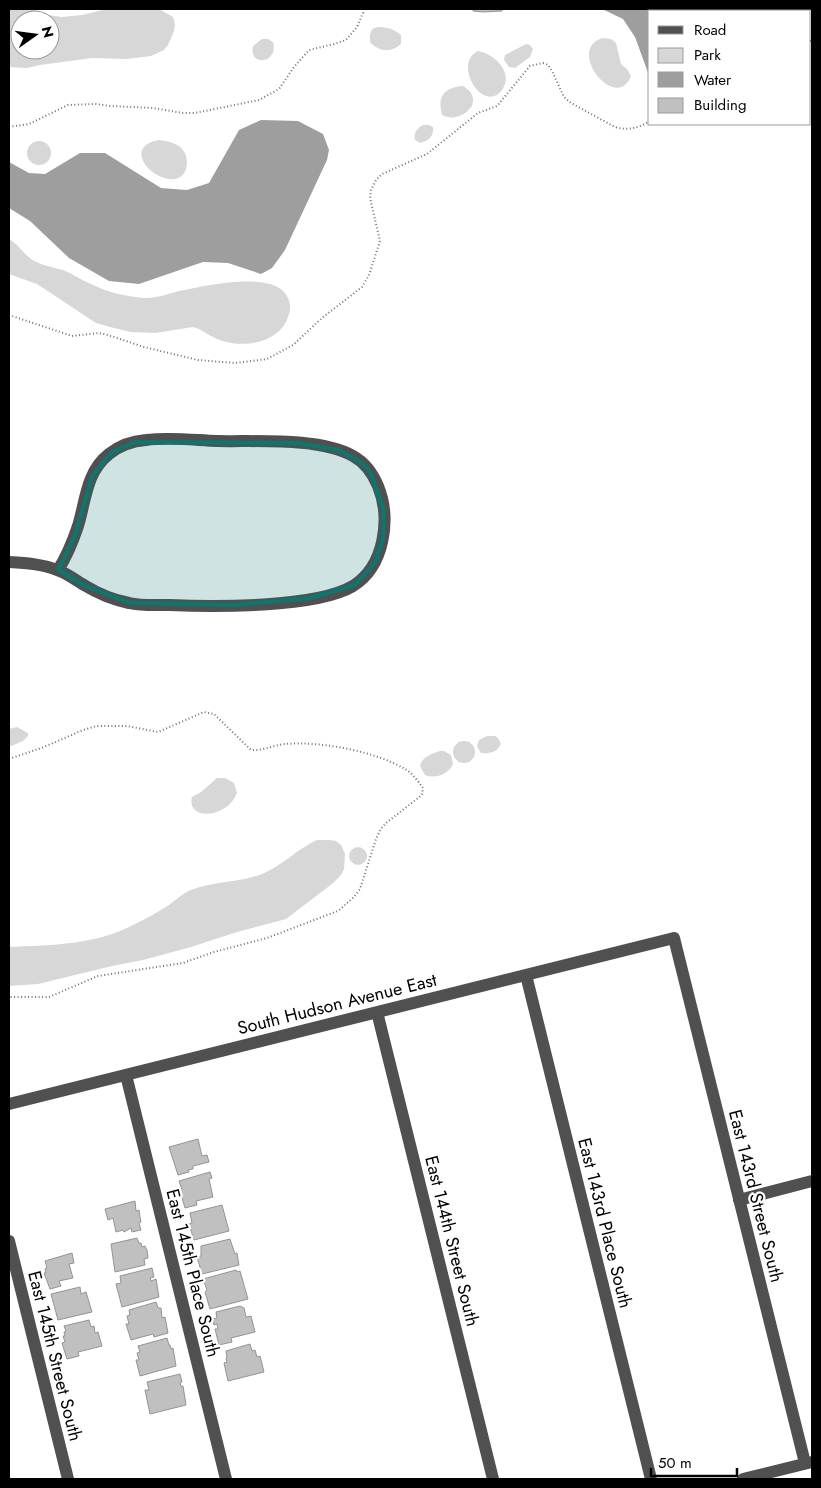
<svg xmlns="http://www.w3.org/2000/svg" width="821" height="1488" viewBox="0 0 821 1488" font-family="Jost,sans-serif">
	<style>
		.green { fill: #d7d7d7; fill-rule: evenodd }
		.water { fill: #9e9e9e }
		.building { fill: #c0c0c0; stroke: #949494 }
		.lines { fill: none; stroke-linecap: round; stroke-linejoin: round }
		.path { stroke: #727272; stroke-width: 2; stroke-dasharray: 1 2.5; stroke-linecap: butt }
		.minor { stroke: #505050; stroke-width: 12 }
		.marked { fill: #0f766e; fill-opacity: 0.2; stroke: #0f766e; stroke-width: 4; stroke-linejoin: round }
		.labels { text-anchor: middle; stroke-width: 4.5; stroke-linejoin: round; paint-order: stroke }
		.street-label { font-size: 18px; fill: #000; stroke: #fff }
	</style>
	<rect width="100%" height="100%" fill="#fff"/>
	<path class="green" d="M9,9H32L48,15L62,17L82,15L107,9H159L173,17L175,24L174,31L168,45L164,50L151,56L126,59L92,58L40,65L27,68L9,67ZM20,20H50V50H20Z
		M378,27C387,27 394,29 401,35V44C391,53 379,52 370,42V35L372,29Z
		M602,38L611,39L616,43L621,64L627,69L631,76C617,113 565,51 602,38Z
		M262,39H268L273,42C279,64 248,67 253,46Z
		M526,44L530,45L533,49L530,57L515,68L509,67L504,60L505,55Z
		M478,51C495,54 514,73 502,90C483,115 452,63 478,51Z
		M463,86C471,91 475,96 472,106C466,115 453,121 442,115C437,97 444,87 463,86Z
		M423,125H429L433,127C434,137 428,141 420,143L415,140C414,133 416,129 423,125Z
		M159,140C167,141 178,143 183,150C190,159 188,177 175,179C151,182 122,146 159,140Z
		M27 153a12 12 0 1 1 24 0a12 12 0 1 1-24 0Z
		M9,239C18,244 23,253 31,259C37,264 56,268 63,270C73,274 81,280 91,284C106,292 128,297 145,298C157,298 168,294 179,291C204,286 262,273 282,290C290,297 292,307 288,317C279,345 237,350 213,337C206,334 202,329 193,327L155,333L131,332L110,327L96,323L37,284L9,274Z
		M17,727L28,733V736L23,741L9,747V729Z
		M487,736H495L498,738L501,744C497,752 490,754 481,753L477,746L479,740Z
		M453 752a11 11 0 1 1 22 0a11 11 0 1 1-22 0Z
		M440,751H444L451,755L453,764C448,775 435,779 425,775L420,766C422,757 431,754 440,751Z
		M217,778H225L234,783L237,793C227,819 186,821 192,797L201,792Z
		M317,840H330L336,841L341,845L345,854L344,869L341,875L332,884L286,919L237,932L191,947L143,960L112,966L38,984L9,986V947C52,945 96,945 135,924C147,918 158,912 169,905C176,900 183,893 191,890C214,881 239,883 262,874C282,866 297,849 317,840Z
		M349 856a9 9 0 1 1 18 0a9 9 0 1 1-18 0Z"/>
	<path class="water" d="M602,9H715L717,11H650V78L635,37L623,19Z
		M261,120L298,121L323,134L329,150L327,160L285,250L272,268L261,274L228,263L203,262L139,284L109,281L69,258L30,221L9,208V162L29,173L45,174L80,153H105L161,188L187,190L209,183L239,130Z"/>
	<path class="building" d="M473,9H502V11L483,12L473,11Z
		M198,1139L202,1156L207,1155L209,1162L193,1166V1169L188,1170L189,1172L178,1175L169,1147Z
		M210,1172L212,1178L209,1179L213,1197L196,1201L197,1205L185,1208L180,1191L182,1190L179,1181Z
		M135,1201L136,1211L139,1210L140,1217L141,1222L139,1223L141,1230L132,1232L131,1228L124,1232L123,1230L116,1232L113,1218L108,1220L105,1209Z
		M222,1205L229,1231L194,1240L189,1224L192,1223L190,1213Z
		M137,1238L139,1243H141L142,1247L145,1246L147,1250L148,1258L144,1259L145,1265L115,1272L111,1244Z
		M230,1239L235,1254L237,1253L239,1265L202,1274L197,1257L201,1256V1246Z
		M72,1253L74,1263L69,1264L73,1278L59,1281L61,1286L50,1289L44,1273H46L45,1269L47,1268L45,1261Z
		M152,1268L154,1277L150,1278L151,1281L156,1279L159,1297L122,1307L116,1284L121,1283L120,1276Z
		M236,1270L237,1272L240,1271L248,1299L210,1309L205,1292L207,1290L203,1279Z
		M80,1287L81,1294L86,1292L92,1312L58,1320L51,1294Z
		M156,1302L158,1308H161L162,1318L165,1317L168,1333L154,1337L153,1334L131,1340L126,1324H129L127,1316L130,1315L129,1310Z
		M240,1306L244,1308L246,1317L251,1316L255,1332L231,1338L232,1342L219,1345L215,1329H218L217,1324L214,1325L212,1319L217,1318L216,1312Z
		M89,1320L91,1327L94,1326L95,1333L98,1332L102,1346L78,1352L79,1356L67,1359L62,1343L65,1342L63,1336H65L64,1332L66,1331L64,1326Z
		M167,1338L169,1345H170L171,1349L173,1348L176,1366L140,1376L136,1360H139L137,1353L140,1352L138,1346Z
		M250,1344L252,1351L255,1350L257,1357L260,1356L264,1372L228,1381L224,1363L227,1362L226,1358H227L226,1351Z
		M180,1374L182,1382L180,1383L181,1386H183L186,1405L150,1414L145,1390H149L147,1382Z"/>
	<g class="lines">
		<path class="path" d="M810,41H812
			M9,127L29,124L68,105L96,104L110,106L153,108L183,113H195L259,100L279,89L294,67L309,50L334,44L346,40L357,27L363,13L362,9
			M9,315L72,336L99,333L108,335L144,347L198,360L235,363L267,359L293,345L322,318L362,287L369,275L380,241L370,198L371,190L376,180L382,174L427,154L478,113L497,106L530,66L543,63L548,65L552,71L564,97L571,103L615,127C628,131 638,128 650,121
			M9,759L44,747L83,730L97,726H127L158,732L204,712L214,714L251,750C263,751 273,745 285,744C320,741 374,751 405,769C412,773 418,781 423,788L422,795L386,823L381,829L376,839L360,889L354,897L338,911L267,938L214,952L183,963L98,976L49,997H9"/>
		<path class="minor" d="M9,562C25,563 42,564 57,570C67,573 75,580 84,585C97,593 114,600 129,603C142,606 156,605 169,605C213,607 316,608 353,586C385,566 391,518 378,486C373,474 364,462 353,456C320,437 254,442 217,441C193,440 169,437 146,440C133,441 119,446 109,454C86,472 86,500 78,526C73,541 67,556 58,570
			M526,975L651,1479
			M377,1012L493,1479
			M126,1075L226,1479
			M9,1104L674,938L805,1463
			M739,1200L812,1181
			M9,1241L68,1479
			M743,1479L812,1462"/>
	</g>
	<path class="marked" d="M135,442L298,443L339,450L362,463L371,473L384,511L383,539L375,563L355,585L310,598L235,605L130,603L85,586L58,570L75,535L92,476L112,452Z"/>
	<g class="labels">
		<g class="street-label">
			<text transform="translate(337 1004) rotate(-14)" y="6">South Hudson Avenue East</text>
			<text transform="translate(756 1196) rotate(76)" y="6">East 143rd Street South</text>
			<text transform="translate(605 1223) rotate(76)" y="6">East 143rd Place South</text>
			<text transform="translate(452 1241) rotate(76)" y="6">East 144th Street South</text>
			<text transform="translate(193 1273) rotate(76)" y="6">East 145th Place South</text>
			<text transform="translate(55 1356) rotate(76)" y="6">East 145th Street South</text>
		</g>
	</g>
	<rect width="821" height="1488" fill="none" stroke="#000000" stroke-width="20"/>
	<rect x="648" y="10" width="162" height="115" fill="#ffffff" stroke="#999999"/>
	<rect x="658" y="26" width="25" height="8" fill="#505050" stroke="#999999"/>
	<text x="694" y="35" font-size="15" fill="#000000">Road</text>
	<rect x="658" y="48" width="25" height="15" fill="#d7d7d7" stroke="#999999"/>
	<text x="694" y="60" font-size="15" fill="#000000">Park</text>
	<rect x="658" y="72" width="25" height="15" fill="#9e9e9e" stroke="#999999"/>
	<text x="694" y="85" font-size="15" fill="#000000">Water</text>
	<rect x="658" y="98" width="25" height="15" fill="#c0c0c0" stroke="#999999"/>
	<text x="694" y="110" font-size="15" fill="#000000">Building</text>
	<g transform="translate(35 35) rotate(76)"><circle r="24" fill="#ffffff" stroke="#999999"/>
	<path d="M0-4L9 19L0 12L-9 19Z" fill="#000000"/>
	<text y="-8" font-size="14" font-weight="bold" text-anchor="middle" fill="#000000">N</text>
	</g>
	<path d="M651 1468v8h86v-8" fill="none" stroke="#000000" stroke-width="2.5"/>
	<text x="658" y="1468" font-size="15" fill="#000000" stroke="#ffffff" stroke-width="4" paint-order="stroke">50 m</text>
</svg>
